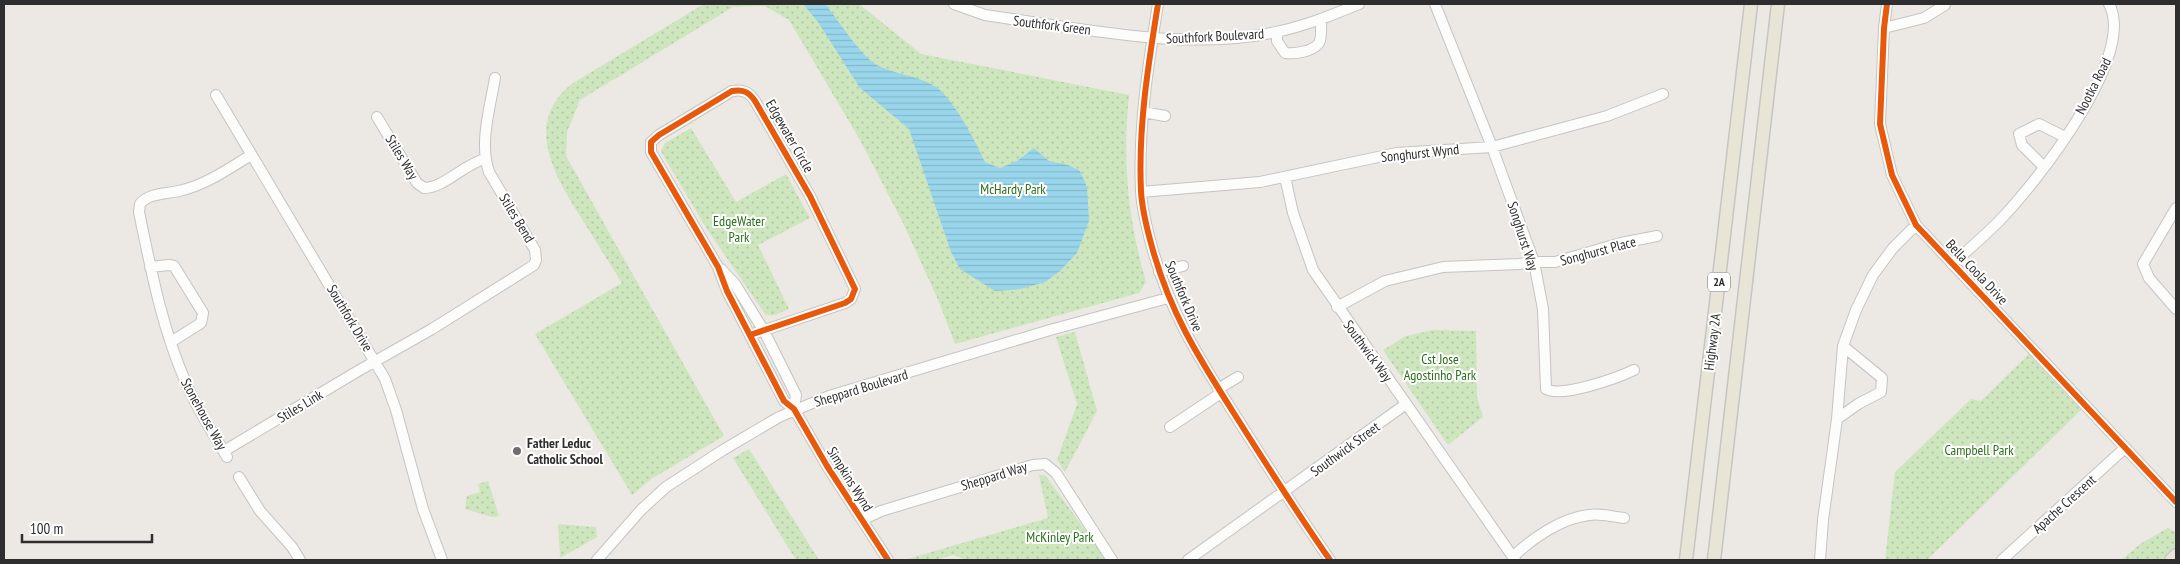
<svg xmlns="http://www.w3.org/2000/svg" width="2180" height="564" viewBox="0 0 2180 564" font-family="'PT Sans Narrow',sans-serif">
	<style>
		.park { fill: url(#park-dots) }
		.water { fill: url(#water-rules) }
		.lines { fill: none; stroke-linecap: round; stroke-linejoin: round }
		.minor-casing { stroke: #c5c4c5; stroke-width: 12 }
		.major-casing { stroke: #c6c5c4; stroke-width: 15 }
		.minor { stroke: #fcfcfb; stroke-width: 10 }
		.major { stroke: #e8e4d6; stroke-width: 12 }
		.cycleway-casing { stroke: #fff; stroke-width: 9 }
		.cycleway { stroke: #e8590c; stroke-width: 6 }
		.poi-dot { fill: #706f6e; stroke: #fff; stroke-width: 2 }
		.labels { text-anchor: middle; stroke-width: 4; stroke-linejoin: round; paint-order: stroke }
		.shield { fill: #fff; stroke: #6d6d6d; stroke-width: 1 }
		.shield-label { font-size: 12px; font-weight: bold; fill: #2e2e2e }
		.street-label { font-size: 14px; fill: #2e2e2e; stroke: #fff }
		.park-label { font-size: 14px; fill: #2c6e1b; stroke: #fff }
		.poi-label { font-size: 14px; font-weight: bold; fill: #2e2e2e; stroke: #fff; text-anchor: start }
	</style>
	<defs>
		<pattern id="park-dots" width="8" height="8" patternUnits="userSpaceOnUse" patternTransform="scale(1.25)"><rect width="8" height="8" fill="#cee6be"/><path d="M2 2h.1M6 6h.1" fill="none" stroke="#b1c6a4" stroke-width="1.8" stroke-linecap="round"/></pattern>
		<pattern id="water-rules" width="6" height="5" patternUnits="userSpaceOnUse" patternTransform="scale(1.25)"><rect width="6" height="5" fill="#99d6ec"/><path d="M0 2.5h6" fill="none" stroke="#84b8cb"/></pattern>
	</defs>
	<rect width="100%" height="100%" fill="#ece8e4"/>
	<path class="park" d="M704,4H859L921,54L1129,95C1122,162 1128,218 1146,282L1139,293L955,344L939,302L904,225L860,140L789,20L765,6L733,7L580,100L567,132L566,156L724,436L651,479L632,495L535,334L622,283C609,262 596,242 583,221C556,178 521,123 573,83Z
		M691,128L736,202L786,174L810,218L758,245L789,309C781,312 773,318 765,314L705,226L663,155L661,151L665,143Z
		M1433,330L1476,331L1477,397L1483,417L1448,445L1383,350L1406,336Z
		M1075,332L1097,411L1065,472L1057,460L1077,404L1056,337Z
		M2029,354L2081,410L1927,560H1885L1895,472L1971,399L1981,401Z
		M749,449L819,560H796L733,458Z
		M1039,475H1045L1107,560H967L953,555L936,560H904L1048,518Z
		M488,481L499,516L492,517L465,509L467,496L480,492L478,484Z
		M558,524L596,527L597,537L560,558Z
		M2168,528L2176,532V546L2161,560H2122L2140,544Z"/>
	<path class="water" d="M803,4H825C837,18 862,58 877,65C893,74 914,75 931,84C952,94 975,141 985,162L1000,168L1017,161L1034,148L1049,161L1068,165L1080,171L1087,187L1089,221L1077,253L1060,271L1045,282L1020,289L995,291L960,269L951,252L909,129L860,88L818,22Z"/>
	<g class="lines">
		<g class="minor-casing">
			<path id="minor" d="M954,4L985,15L1005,18C1092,30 1189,51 1276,32C1305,26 1332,15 1359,4
				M1158,4C1148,66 1138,128 1141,191C1142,210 1147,229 1152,247C1170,313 1199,358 1235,415C1266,464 1297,513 1330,560
				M1435,4L1492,147L1534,262L1543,309L1546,389C1562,398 1617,378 1634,370
				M1887,4L1884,28L1880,124L1892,175L1916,225L2176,502
				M1884,28L1924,18L1945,5V4
				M1277,32V41L1285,53C1294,54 1313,52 1319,43C1322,38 1321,26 1321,20
				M216,95L385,379L396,410L423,509L442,560
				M1143,112L1165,116
				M377,117L417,183L424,188C444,188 464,164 485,159
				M2044,167L2022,145L2019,134L2039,124L2065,137
				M1285,177L1293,213L1313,270L1515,560
				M1141,192L1260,182L1397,153L1492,147L1607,116L1663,94
				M2176,208L2143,264L2149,278L2176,309
				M1952,264C1969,249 1987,234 2003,217C2038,180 2137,55 2109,4
				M150,267L169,265L174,266L203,313L201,323L171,342
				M721,269L735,284L764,331L796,395L794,409
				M1159,272L1183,266
				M1337,307L1385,281L1443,267L1519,264L1534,262H1555L1621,243L1657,236
				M750,335L845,303L851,299L855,289L810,196L755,101C749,92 743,89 732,91L659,135L651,142V152L718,267L727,291L784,401L794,409L827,466L888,560
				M1218,389L1238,377
				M1837,419L1858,404L1881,392L1882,378L1843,346
				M1170,427L1221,393
				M224,451L358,371L432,329L534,265L536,260L535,250L489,172C479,143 490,108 495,78
				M227,457C213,433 197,409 186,383C162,328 151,270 139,212L140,204C149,193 165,194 179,191C206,185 228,169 251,155
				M239,477L260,511L292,547L300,560
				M862,520L881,511L1033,465L1045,464L1056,473L1112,560
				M1513,557C1532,538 1562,518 1589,515C1600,513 1613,517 1624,518
				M597,560L641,510L666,487L723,450L779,417L829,396L1050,330L1168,298
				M1188,560L1406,404
				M1820,560L1823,520L1837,419L1843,346L1856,310L1873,275L1893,248L1916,225
				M2002,560L2125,448"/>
		</g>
		<g class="major-casing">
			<path id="major" d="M1686,560L1751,4
				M1714,560L1778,4
				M2171,560L2176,555"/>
		</g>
		<use href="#minor" class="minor"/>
		<use href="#major" class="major"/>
		<g class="cycleway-casing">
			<path id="cycleway" d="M1158,4C1148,66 1138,128 1141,191C1142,210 1147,229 1152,247C1170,313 1199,358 1235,415C1266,464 1297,513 1330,560
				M1887,4L1884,28L1880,124L1892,175L1916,225L2176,502
				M750,335L845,303L851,299L855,289L810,196L755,101C749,92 743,89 732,91L659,135L651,142V152L718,267L727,291L784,401L794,409L827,466L888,560"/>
		</g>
		<use href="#cycleway" class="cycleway"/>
	</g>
	<circle class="poi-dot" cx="517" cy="451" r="5"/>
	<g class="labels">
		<rect class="shield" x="1708" y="272.5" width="22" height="19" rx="4"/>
		<g class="shield-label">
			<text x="1719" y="286">2A</text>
		</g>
		<g class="street-label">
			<text transform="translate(1052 25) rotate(7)" y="5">Southfork Green</text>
			<text transform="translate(1215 36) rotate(-3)" y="5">Southfork Boulevard</text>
			<text transform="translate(2093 86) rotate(-63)" y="5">Nootka Road</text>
			<text transform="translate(790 136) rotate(60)" y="5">Edgewater Circle</text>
			<text transform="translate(1420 153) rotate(-6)" y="5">Songhurst Wynd</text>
			<text transform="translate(402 157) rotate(59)" y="5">Stiles Way</text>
			<text transform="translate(517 218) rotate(59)" y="5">Stiles Bend</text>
			<text transform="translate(1523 236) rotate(72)" y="5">Songhurst Way</text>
			<text transform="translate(1598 251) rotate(-15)" y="5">Songhurst Place</text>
			<text transform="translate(1977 272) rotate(47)" y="5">Bella Coola Drive</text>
			<text transform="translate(1184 296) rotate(67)" y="5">Southfork Drive</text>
			<text transform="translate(350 318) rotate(59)" y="5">Southfork Drive</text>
			<text transform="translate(1712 342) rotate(-83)" y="5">Highway 2A</text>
			<text transform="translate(1368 351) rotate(54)" y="5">Southwick Way</text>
			<text transform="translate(861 388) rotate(-17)" y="5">Sheppard Boulevard</text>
			<text transform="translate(300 406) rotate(-31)" y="5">Stiles Link</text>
			<text transform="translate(204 414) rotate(61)" y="5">Stonehouse Way</text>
			<text transform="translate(1345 449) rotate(-36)" y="5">Southwick Street</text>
			<text transform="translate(994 476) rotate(-17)" y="5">Sheppard Way</text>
			<text transform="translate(850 479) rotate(58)" y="5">Simpkins Wynd</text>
			<text transform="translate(2064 504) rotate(-42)" y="5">Apache Crescent</text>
		</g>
		<g class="park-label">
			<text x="1013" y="194">McHardy Park</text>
			<text x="739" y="226">EdgeWater<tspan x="739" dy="16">Park</tspan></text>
			<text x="1440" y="364">Cst Jose<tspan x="1440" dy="16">Agostinho Park</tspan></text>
			<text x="1979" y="455">Campbell Park</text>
			<text x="1060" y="542">McKinley Park</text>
		</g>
		<g class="poi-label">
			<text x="527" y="448">Father Leduc<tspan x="527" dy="16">Catholic School</tspan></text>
		</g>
	</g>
	<rect width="2180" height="564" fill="none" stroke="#2e2e2e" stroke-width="10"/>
	<path d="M22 534v8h130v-8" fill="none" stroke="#2e2e2e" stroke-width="2.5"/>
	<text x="30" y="534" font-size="15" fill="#2e2e2e" stroke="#ffffff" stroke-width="4" paint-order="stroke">100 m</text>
</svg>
